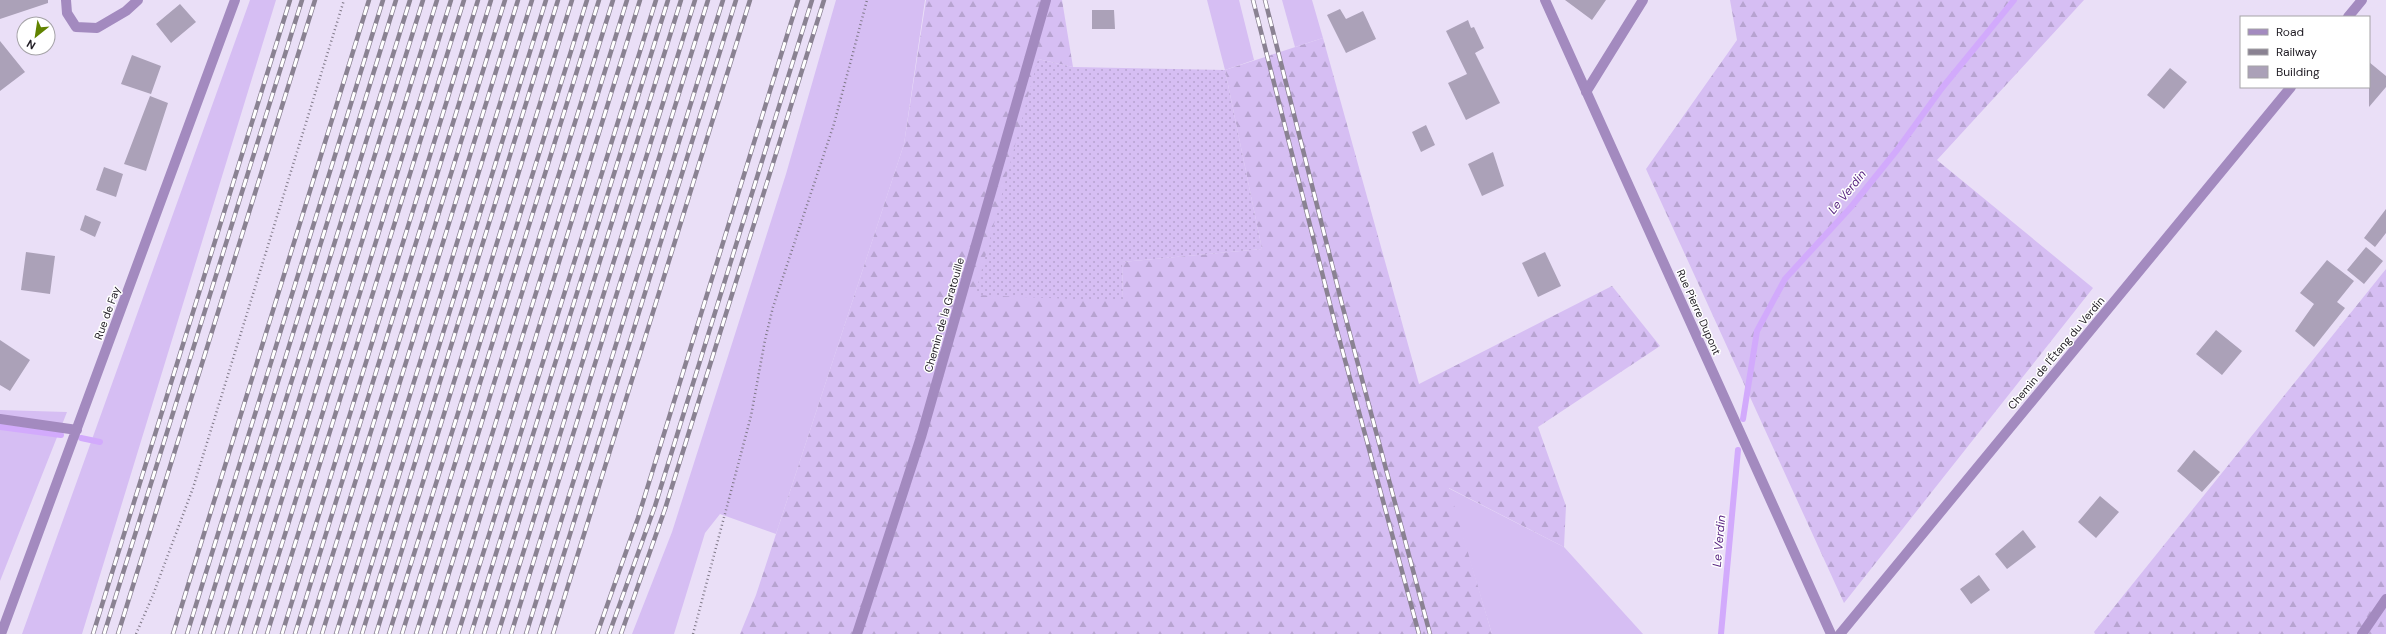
<svg xmlns="http://www.w3.org/2000/svg" width="2386" height="634" viewBox="0 0 2386 634" font-family="'DM Sans',sans-serif">
	<style>
		.grass { fill: #d6bef3 }
		.forest { fill: url(#forest-firs) }
		.garden { fill: url(#garden-dots) }
		.lines { fill: none; stroke-linecap: round; stroke-linejoin: round }
		.stream { stroke: #d2aafc; stroke-width: 6 }
		.building { fill: #aba1b8 }
		.path { stroke: #7f7887; stroke-width: 2.5; stroke-dasharray: 1 3; stroke-linecap: butt }
		.minor { stroke: #a38abf; stroke-width: 10 }
		.rail-casing { stroke: #8a8292; stroke-width: 4.5 }
		.rail { stroke: #fff; stroke-width: 3; stroke-dasharray: 9; stroke-linecap: butt }
		.labels { text-anchor: middle; stroke-width: 3; stroke-linejoin: round; paint-order: stroke }
		.street-label { font-size: 11px; fill: #1e1a22; stroke: #fff }
		.water-label { font-size: 12px; font-style: italic; fill: #582481; stroke: #fff }
	</style>
	<defs>
		<pattern id="forest-firs" width="22" height="20" patternUnits="userSpaceOnUse"><rect width="22" height="20" fill="#d6bef3"/><path d="M5 1l3.5 6h-7zM16 11l3.5 6h-7z" fill="#b7a3d0"/></pattern>
		<pattern id="garden-dots" width="8" height="8" patternUnits="userSpaceOnUse"><rect width="8" height="8" fill="#d6bef3"/><path d="M2 2h.1M6 6h.1" fill="none" stroke="#b7a3d0" stroke-width="1.8" stroke-linecap="round"/></pattern>
	</defs>
	<rect width="100%" height="100%" fill="#eadff7"/>
	<path class="grass" d="M250,0H276L82,634H22Z
		M836,0H925L904,144L776,534L720,514L705,533L674,634H632L672,532L786,174Z
		M1207,0H1239L1254,60L1225,70Z
		M1282,0H1312L1323,38L1295,47Z
		M0,410L67,412L0,581Z
		M1448,488L1564,547L1643,634H1492Z"/>
	<path class="forest" d="M926,0H1062L1073,67L1038,59L1123,300L1122,262L1262,249L1225,70L1323,38L1419,384L1612,286L1660,346L1538,427L1566,506L1564,547L1449,488L1492,634H740L756,595L904,144Z
		M1730,0H2084L1937,160L2093,288L1844,603L1646,169L1737,40Z
		M2386,269V634H2095L2094,632Z"/>
	<path class="garden" d="M1038,59L1073,67L1225,70L1262,249L1122,262L1123,301L975,295Z"/>
	<g class="lines">
		<path class="stream" d="M1743,419L1757,331L1785,279L1851,207L1897,150L1942,88L2014,0
			M0,427L61,435
			M81,438L100,442
			M1721,634L1738,450"/>
	</g>
	<path class="building" d="M0,0H48V3L0,19Z
		M1565,0H1606L1592,20Z
		M180,4L196,22L171,43L156,24Z
		M1340,9L1346,19L1363,11L1376,39L1346,53L1327,15Z
		M1092,10H1114L1115,29H1092Z
		M1468,20L1471,28L1474,27L1484,48L1475,53L1500,103L1466,120L1448,83L1467,74L1446,31Z
		M0,41L25,72L0,91Z
		M132,55L161,66L151,94L121,84Z
		M2369,62L2386,76V87L2369,107Z
		M2170,68L2187,82L2164,109L2147,95Z
		M150,96L168,103L146,171L124,164Z
		M1426,125L1435,145L1421,152L1412,132Z
		M1493,152L1504,186L1482,196L1468,164Z
		M104,167L123,174L116,197L96,190Z
		M2386,209V233L2375,247L2364,238Z
		M85,215L101,222L95,237L80,230Z
		M2366,247L2383,261L2364,284L2347,270Z
		M26,252L55,256L50,294L21,290Z
		M1545,252L1561,286L1538,297L1522,263Z
		M2327,260L2354,281L2337,302L2345,308L2314,347L2295,331L2314,304L2300,293Z
		M2216,330L2242,351L2222,375L2196,354Z
		M0,340L30,360L10,391L0,385Z
		M2194,450L2220,472L2202,492L2177,471Z
		M2100,496L2119,512L2096,538L2078,522Z
		M2023,530L2036,547L2007,569L1995,554Z
		M1979,575L1990,590L1971,604L1960,589Z"/>
	<g class="lines">
		<path class="path" d="M136,634L153,595L193,488L344,0
			M693,634L751,416L765,340L773,307L834,124L867,0"/>
		<path class="minor" d="M66,0L67,13L76,27L97,28L126,11L138,0
			M1545,0L1831,634
			M2348,17L2362,0
			M1586,92L1643,0
			M0,419L77,430
			M1,634L235,0
			M857,634L921,437L1046,0
			M1840,634L2291,87
			M2362,634L2386,599"/>
		<g class="rail-casing">
			<path id="rail" d="M1253,0L1332,312L1419,634
				M1265,0L1343,308L1430,634
				M93,634L290,0
				M104,634L302,0
				M118,634L315,0
				M173,634L369,0
				M187,634L383,0
				M200,634L396,0
				M213,634L410,0
				M226,634L423,0
				M240,634L437,0
				M254,634L451,0
				M267,634L464,0
				M282,634L478,0
				M295,634L491,0
				M308,634L505,0
				M322,634L518,0
				M336,634L532,0
				M350,634L546,0
				M362,634L558,0
				M376,634L572,0
				M389,634L587,0
				M402,634L599,0
				M416,634L613,0
				M430,634L627,0
				M444,634L640,0
				M458,634L656,0
				M471,634L668,0
				M484,634L681,0
				M498,634L695,0
				M511,634L708,0
				M526,634L723,0
				M539,634L736,0
				M553,634L750,0
				M597,634L638,518L798,0
				M609,634L655,506L812,0
				M621,634L665,509L824,0"/>
		</g>
		<use href="#rail" class="rail"/>
	</g>
	<g class="labels">
		<g class="street-label">
			<text transform="translate(1699 312) rotate(66)" y="4">Rue Pierre Dupont</text>
			<text transform="translate(107 313) rotate(-70)" y="4">Rue de Fay</text>
			<text transform="translate(944 315) rotate(-74)" y="4">Chemin de la Gratouille</text>
			<text transform="translate(2056 353) rotate(-50)" y="4">Chemin de l'Étang du Verdin</text>
		</g>
		<g class="water-label">
			<text transform="translate(1847 192) rotate(-51)" y="4">Le Verdin</text>
			<text transform="translate(1719 541) rotate(-85)" y="4">Le Verdin</text>
		</g>
	</g>
	<rect x="2240" y="16" width="130" height="72" fill="#ffffff" stroke="#a5a3a7"/>
	<rect x="2248" y="29" width="20" height="6" fill="#a38abf" stroke="#a5a3a7"/>
	<text x="2276" y="36" font-size="12" fill="#1e1a22">Road</text>
	<rect x="2248" y="49" width="20" height="6" fill="#8a8292" stroke="#a5a3a7"/>
	<text x="2276" y="56" font-size="12" fill="#1e1a22">Railway</text>
	<rect x="2248" y="66" width="20" height="12" fill="#aba1b8" stroke="#a5a3a7"/>
	<text x="2276" y="76" font-size="12" fill="#1e1a22">Building</text>
	<g transform="translate(36 36) rotate(210)"><circle r="19" fill="#ffffff" stroke="#a5a3a7"/>
	<path d="M0-3L7 15L0 10L-7 15Z" fill="#618300"/>
	<text y="-6" font-size="11" font-weight="bold" text-anchor="middle" fill="#1e1a22">N</text>
	</g>
</svg>
